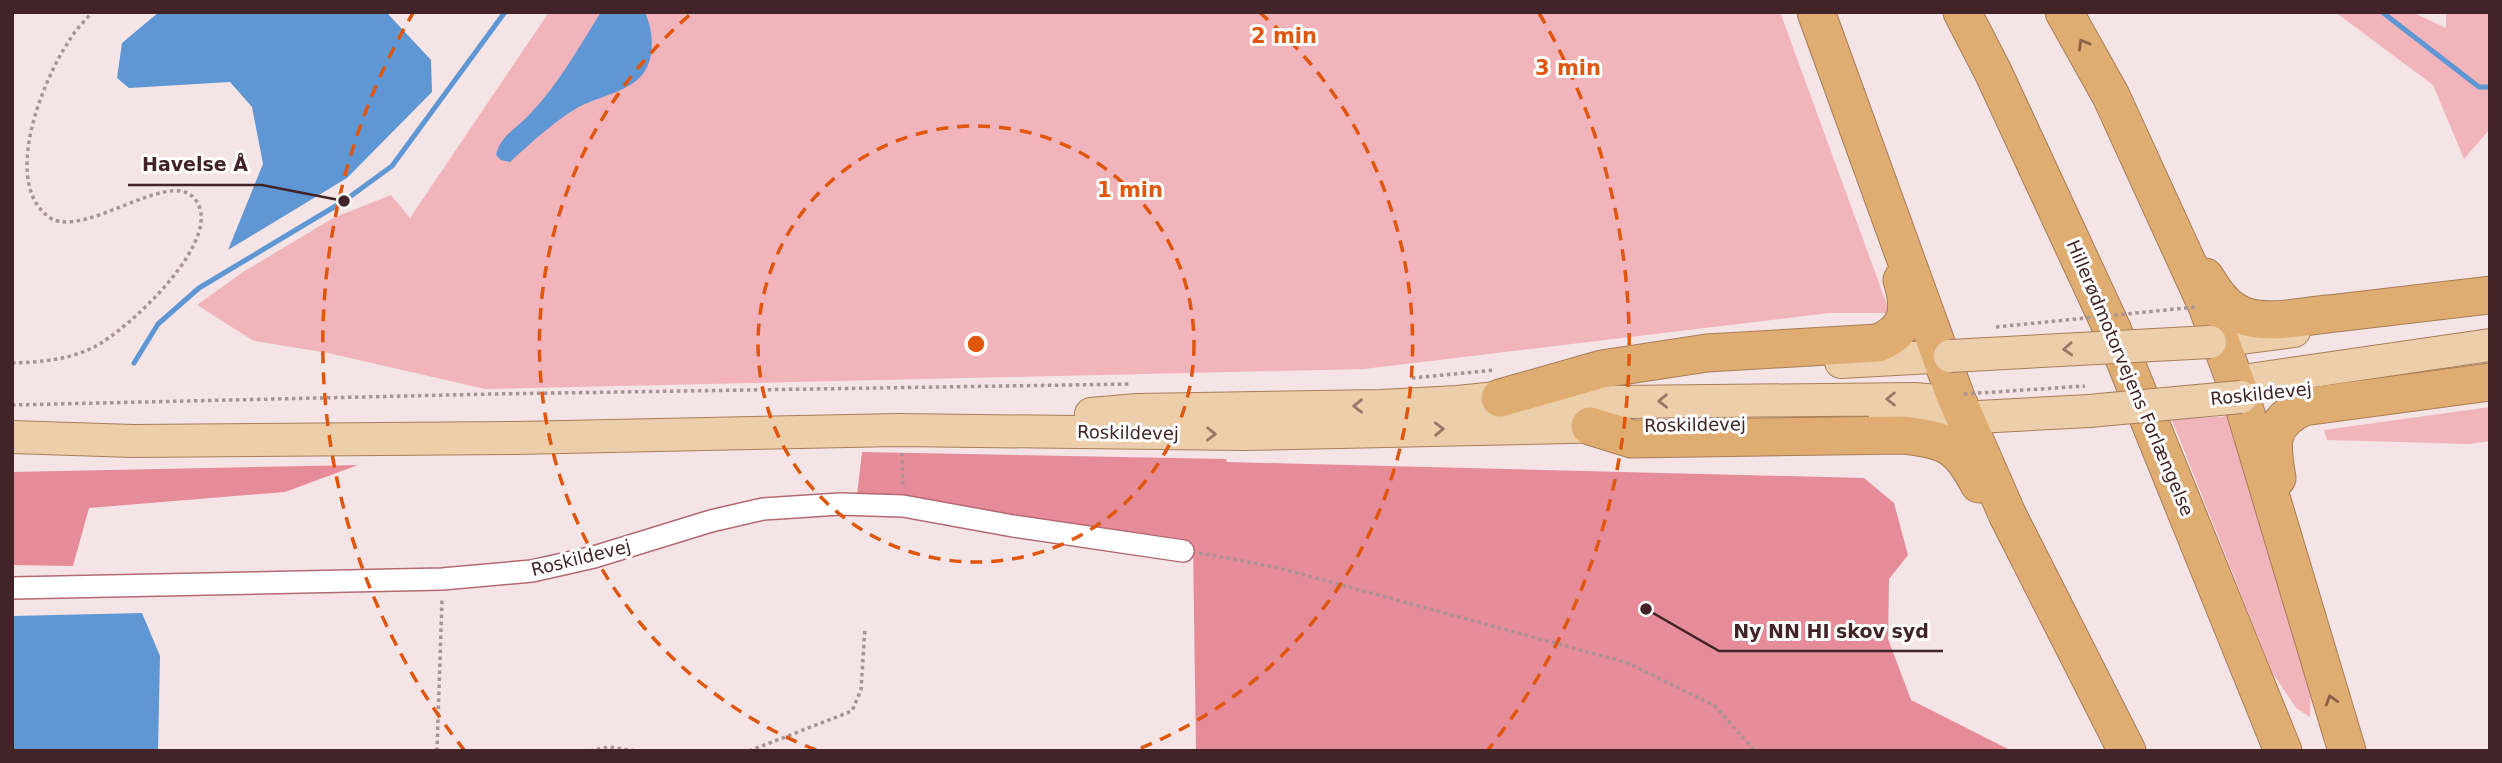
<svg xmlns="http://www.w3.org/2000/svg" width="2502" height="763" viewBox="0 0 2502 763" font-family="'DejaVu Sans',sans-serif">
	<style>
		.green { fill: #f1b4bb }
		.forest { fill: #e58c98 }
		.water { fill: #5e97d3 }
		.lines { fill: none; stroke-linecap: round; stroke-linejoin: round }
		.stream { stroke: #5e97d3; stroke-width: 5 }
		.street-casing { stroke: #b46974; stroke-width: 24 }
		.primary-casing { stroke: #a87d58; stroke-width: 34 }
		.highway-casing { stroke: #a87d58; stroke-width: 39 }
		.path { stroke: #aa9396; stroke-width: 3.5; stroke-dasharray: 3.5 3.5; stroke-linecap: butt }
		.street { stroke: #fff; stroke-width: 21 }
		.primary { stroke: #ecceaa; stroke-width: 32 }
		.highway { stroke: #dfad72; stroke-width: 37 }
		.primary-bridge-casing { stroke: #a87d58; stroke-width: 34; stroke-linecap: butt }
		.path-bridge { stroke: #aa9396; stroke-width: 3.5; stroke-dasharray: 3.5 3.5; stroke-linecap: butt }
		.primary-bridge { stroke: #ecceaa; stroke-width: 32 }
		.oneway { stroke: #896149 }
		.oneway2 { stroke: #977869 }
		.ring { fill: none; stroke: #e0560d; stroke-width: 3.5; stroke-dasharray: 12 9 }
		.labels { text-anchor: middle; stroke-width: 6; stroke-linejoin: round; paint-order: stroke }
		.street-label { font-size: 18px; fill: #422328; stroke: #fff }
		.centre { fill: #e0560d; stroke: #fff; stroke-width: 3.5 }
		.ring-label { font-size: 21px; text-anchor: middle; font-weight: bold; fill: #e0560d; stroke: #fff; stroke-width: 6; stroke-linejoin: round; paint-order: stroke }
		.leader { fill: none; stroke: #422328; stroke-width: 2.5 }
		.callout-dot { fill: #422328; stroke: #fff; stroke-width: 2.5 }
		.callout-label { font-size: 19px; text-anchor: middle; font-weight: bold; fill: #422328; stroke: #fff; stroke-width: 6; stroke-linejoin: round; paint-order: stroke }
	</style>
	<rect width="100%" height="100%" fill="#f5e4e6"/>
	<path class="green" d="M549,12H1780L1890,313H1829L1364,369L485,389L328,353L254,341L197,305L243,272L333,218L391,195L410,218Z
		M2335,12H2412L2446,28V12H2490V129L2464,159L2433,85Z
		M2490,407V441L2469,444L2327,440L2324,430Z
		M2230,416L2311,681L2310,717L2296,708L2272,672L2172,420Z"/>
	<path class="forest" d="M862,452L1226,459L1227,462L1864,478L1894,503L1908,555L1889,579L1888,639L1911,700L2012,751H1196L1193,544L857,495Z
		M358,465L285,492L89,508L73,566L12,565V472Z"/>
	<path class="water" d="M159,12H381L388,14L431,60L432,92L347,178L228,250L263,164L252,107L230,82L129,88L117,78L122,43Z
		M601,12H645C651,26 653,39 651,54C646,91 604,93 577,108C552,123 531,143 510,162L501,160L496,155C500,136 517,128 529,115C558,85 579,47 601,12Z
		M142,613L160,656L158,751H12V616Z"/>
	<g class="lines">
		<path class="stream" d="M2382,12L2479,87H2490
			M134,363L158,324L199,288L344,201L392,166L505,12"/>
		<g class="street-casing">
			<path id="street" d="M12,588L442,579L532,571L594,557L711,521L763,509L840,504L903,506L1013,526L1183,551"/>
		</g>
		<g class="primary-casing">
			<path id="primary" d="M2210,342L2294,331
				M1841,362L1950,356
				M2236,382L2490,345
				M1522,398L1618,402L1915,399L1960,403
				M1091,414L1138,410L1381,406L1458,402L1525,395
				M1884,422L2089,411
				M12,437L133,441L516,438L898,430L1243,434L1616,426"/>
		</g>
		<g class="highway-casing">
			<path id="highway" d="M1816,12L1955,395L2008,516L2127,751
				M1962,12L1993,72L2113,331L2283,751
				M2064,12L2111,96L2207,306L2241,397L2347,751
				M2205,277C2216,295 2227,311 2247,317C2272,324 2304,316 2328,314C2382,308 2436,301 2490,295
				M1500,398L1602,369L1707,353L1878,343C1909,330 1911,309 1902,280
				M1590,426L1632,439L1904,435C1947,441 1958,444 1979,484
				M2277,478C2271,444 2268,424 2303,407L2490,382"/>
		</g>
		<path class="path" d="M12,363C41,362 68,360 94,347C127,331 231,235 193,197C167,171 88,236 52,219C0,187 41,83 69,41C75,30 85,21 92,12
			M1412,378L1495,370
			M12,405L493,394L1131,384
			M902,453L903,487
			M1199,553L1275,567L1628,663L1715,706L1755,751
			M437,751L442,599
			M590,751L609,747L636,751
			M749,751L852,711L861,690L865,628"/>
		<use href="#street" class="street"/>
		<use href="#primary" class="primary"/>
		<use href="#highway" class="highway"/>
		<g class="primary-bridge-casing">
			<path id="primary-bridge" d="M1950,356L2210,342
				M2089,411L2241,397"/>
		</g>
		<path class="path-bridge" d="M1996,327L2196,307
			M1964,394L2085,386"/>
		<use href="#primary-bridge" class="primary-bridge"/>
	</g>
	<defs><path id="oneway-chevron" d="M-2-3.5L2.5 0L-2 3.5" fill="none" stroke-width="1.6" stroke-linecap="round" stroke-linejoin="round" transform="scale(1.75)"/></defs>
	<g class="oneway">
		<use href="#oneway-chevron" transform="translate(2083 44) rotate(-120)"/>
		<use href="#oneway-chevron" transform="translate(2331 700) rotate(-107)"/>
	</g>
	<g class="oneway2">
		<use href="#oneway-chevron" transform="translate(2068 349) rotate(177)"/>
		<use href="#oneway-chevron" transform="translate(1891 399) rotate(-180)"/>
		<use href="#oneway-chevron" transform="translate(1663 401) rotate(179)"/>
		<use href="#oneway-chevron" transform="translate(1358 406) rotate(179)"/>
		<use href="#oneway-chevron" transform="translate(1439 429) rotate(-1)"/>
		<use href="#oneway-chevron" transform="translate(1211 434) rotate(1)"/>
	</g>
	<g class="ring">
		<circle cx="976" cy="344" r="218"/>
		<path d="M816 750A436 436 0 0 1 693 12M1259 12A436 436 0 0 1 1136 750"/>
		<path d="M465 751A653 653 0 0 1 413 13M1539 13A653 653 0 0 1 1487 751"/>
	</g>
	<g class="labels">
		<g class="street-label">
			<text transform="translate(2130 378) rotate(67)" y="6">Hillerødmotorvejens Forlængelse</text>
			<text transform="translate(2261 394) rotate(-6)" y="6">Roskildevej</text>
			<text transform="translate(1695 425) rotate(-1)" y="6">Roskildevej</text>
			<text transform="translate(1128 433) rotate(1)" y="6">Roskildevej</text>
			<text transform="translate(581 558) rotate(-14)" y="6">Roskildevej</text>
		</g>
	</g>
	<circle cx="976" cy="344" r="10" class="centre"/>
	<g class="ring-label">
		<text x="1284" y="43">2 min</text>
		<text x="1568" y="75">3 min</text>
		<text x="1130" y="197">1 min</text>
	</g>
	<path class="leader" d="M344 201L262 185H128M1646 609L1719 651H1943"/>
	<g class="callout-dot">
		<circle cx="344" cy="201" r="7"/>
		<circle cx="1646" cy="609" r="7"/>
	</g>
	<g class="callout-label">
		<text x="195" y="171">Havelse Å</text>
		<text x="1831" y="638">Ny NN HI skov syd</text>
	</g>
	<rect width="2502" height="763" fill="none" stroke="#422328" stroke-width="28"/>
</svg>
